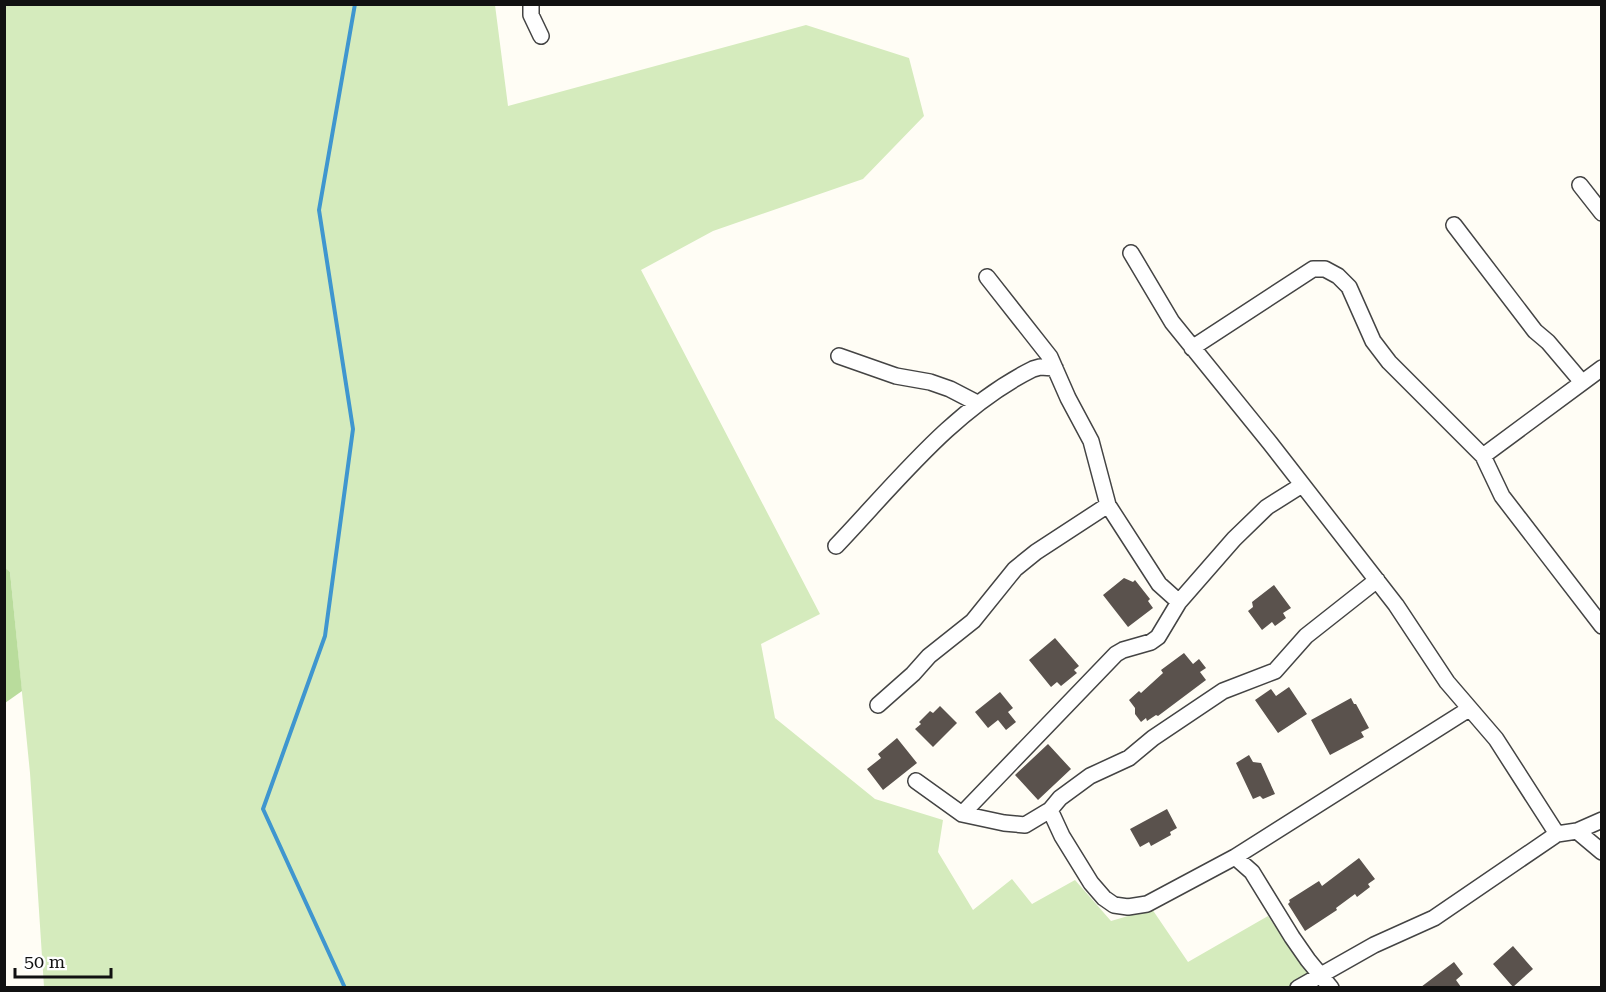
<svg xmlns="http://www.w3.org/2000/svg" width="1606" height="992" viewBox="0 0 1606 992" font-family="'Roboto Serif',serif">
	<style>
		.green { fill: #d5ebbd }
		.forest { fill: #b9dc9c }
		.lines { fill: none; stroke-linecap: round; stroke-linejoin: round }
		.stream { stroke: #3f96cf; stroke-width: 4 }
		.building { fill: #5a524d }
		.street-casing { stroke: #444; stroke-width: 18 }
		.street { stroke: #fff; stroke-width: 15 }
	</style>
	<rect width="100%" height="100%" fill="#fffdf5"/>
	<path class="green" d="M4,5H495L508,106L806,25L909,58L924,116L863,179L713,231L641,270L820,614L761,644L775,718L875,799L943,820L938,852L973,910L1012,879L1032,904L1075,880L1111,921L1152,909L1188,962L1268,916L1309,975L1287,988L44,987L30,773L10,572L4,568Z"/>
	<path class="forest" d="M5,568L10,572L22,691L5,703Z"/>
	<g class="lines">
		<path class="stream" d="M345,988L263,809L325,636L353,429L319,210L355,4"/>
	</g>
	<path class="building" d="M1124,578L1133,582L1135,580L1150,599L1148,601L1153,608L1128,627L1103,595Z
		M1274,585L1291,608L1283,613L1286,618L1275,626L1272,622L1262,630L1248,611L1253,607L1252,602Z
		M1055,638L1079,666L1074,670L1077,673L1061,686L1057,682L1051,687L1029,660Z
		M1184,653L1193,664L1199,659L1206,668L1200,672L1206,680L1158,716L1156,715L1147,721L1146,718L1141,722L1135,714V708L1129,700L1139,691L1141,693L1163,673L1161,670Z
		M1289,687L1307,714L1278,733L1255,700L1271,689L1276,696Z
		M1000,692L1013,708L1008,712L1016,722L1006,730L998,720L988,728L975,712Z
		M1351,698L1354,704H1356L1369,728L1361,732L1364,737L1330,755L1311,720Z
		M940,706L957,723L933,747L915,729L921,724L919,722L930,711L933,713Z
		M897,738L917,763L883,790L867,769L881,758L878,754Z
		M1048,744L1071,769L1038,800L1015,775Z
		M1249,755L1253,762L1261,763L1275,794L1263,799L1260,796L1253,799L1236,763Z
		M1167,809L1177,828L1170,832L1171,835L1151,846L1149,842L1140,847L1130,829Z
		M1359,858L1375,879L1368,884L1370,887L1357,897L1355,894L1336,908L1337,910L1305,931L1288,904L1290,902L1289,900L1319,881L1322,886Z
		M1513,946L1533,969L1513,987L1493,964Z
		M1454,962L1463,974L1456,980L1461,987H1421Z"/>
	<g class="lines">
		<g class="street-casing">
			<path id="street" d="M531,4V15L541,36
				M1580,185L1602,213
				M1454,225L1535,331L1548,342L1581,381
				M1131,253L1172,322L1270,443L1396,605L1447,682L1496,739L1557,834
				M987,277L1050,357L1068,398L1091,441L1108,505L1159,584L1179,602
				M1192,348L1313,269H1325L1338,276L1349,287L1373,341L1389,362L1483,456L1602,368
				M839,356L896,376L930,382L950,389L977,403
				M1483,456L1502,496L1602,626
				M836,546C896,483 954,408 1033,369L1040,367L1055,368
				M878,705L913,674L929,656L973,621L1015,569L1036,552L1108,505
				M916,781L962,814L1004,823L1025,825L1050,810L1060,798L1090,776L1129,758L1153,738L1223,691L1275,671L1306,636L1377,580
				M1050,810L1062,836L1091,883L1104,898L1114,905L1128,907L1147,904L1235,857L1469,709
				M962,814L1116,654L1123,650L1151,642L1158,637L1179,602L1234,539L1267,507L1302,485
				M1577,831L1602,852
				M1235,857L1252,872L1292,937L1308,960L1331,988
				M1298,988L1374,945L1434,918L1557,834L1577,831L1602,820"/>
		</g>
		<use href="#street" class="street"/>
	</g>
	<rect width="1606" height="992" fill="none" stroke="#111111" stroke-width="12"/>
	<path d="M15 968v9h96v-9" fill="none" stroke="#111111" stroke-width="3"/>
	<text x="24" y="968" font-size="18" fill="#111111" stroke="#ffffff" stroke-width="4.5" paint-order="stroke">50 m</text>
</svg>
